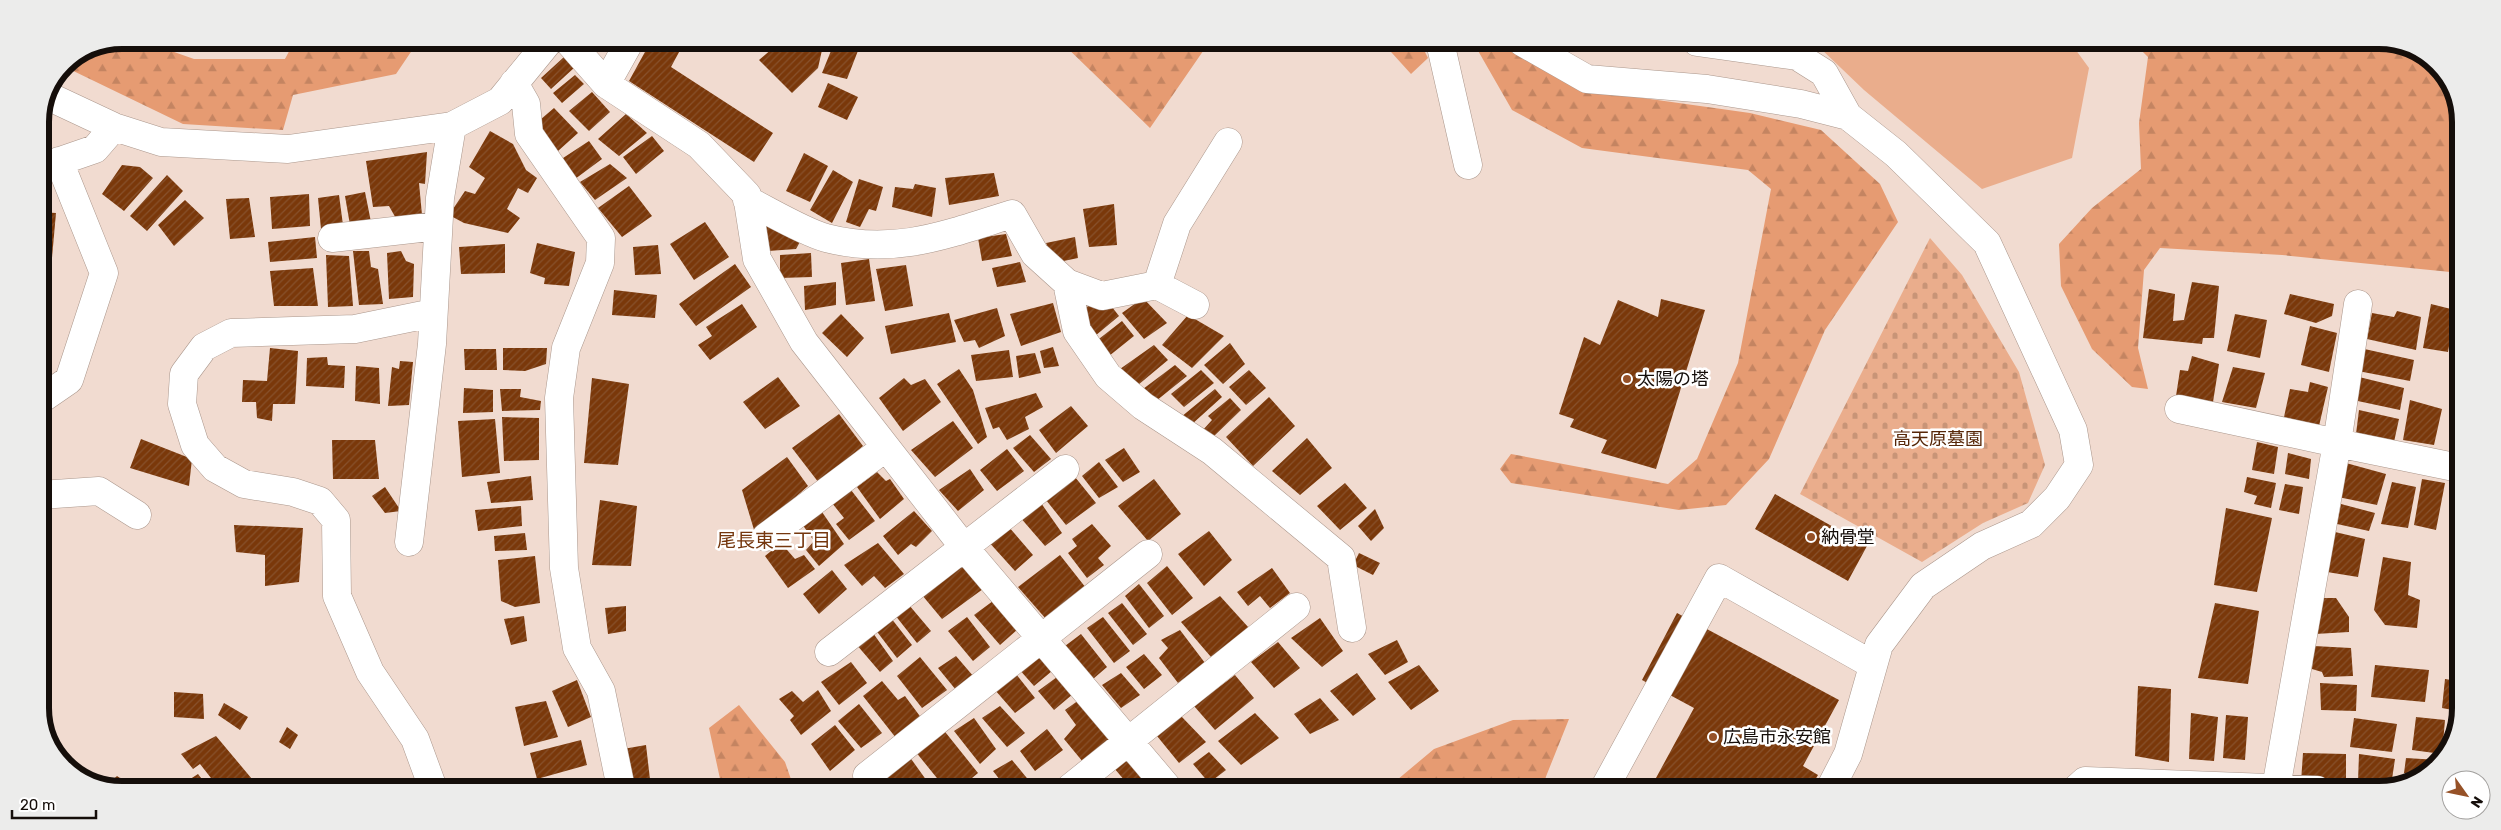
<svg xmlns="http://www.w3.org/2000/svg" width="2501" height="830" viewBox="0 0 2501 830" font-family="Rubik,'Noto Sans JP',sans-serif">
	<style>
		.forest { fill: url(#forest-firs) }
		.cemetery { fill: url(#cemetery-stones) }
		.green { fill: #eaad8c }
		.building { fill: url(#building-hatch) }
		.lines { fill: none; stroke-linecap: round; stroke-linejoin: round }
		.minor-casing { stroke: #ab978c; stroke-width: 29 }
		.minor { stroke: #fff; stroke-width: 28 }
		.poi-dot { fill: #965127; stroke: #fff; stroke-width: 2 }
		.labels { text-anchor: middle; stroke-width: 5; stroke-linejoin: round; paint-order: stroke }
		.poi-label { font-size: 18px; fill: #150e0a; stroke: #fff; text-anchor: start }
		.park-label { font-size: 18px; fill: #572708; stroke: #fff }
		.neighbourhood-label { font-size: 19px; fill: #75370e; stroke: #fff }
		.rim { fill: none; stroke: #150e0a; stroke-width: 6 }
	</style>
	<defs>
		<pattern id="forest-firs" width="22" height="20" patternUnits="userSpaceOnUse" patternTransform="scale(1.25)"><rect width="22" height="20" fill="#e69b72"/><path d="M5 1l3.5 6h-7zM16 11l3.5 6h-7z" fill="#c48461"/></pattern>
		<pattern id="cemetery-stones" width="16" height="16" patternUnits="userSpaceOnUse" patternTransform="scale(1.25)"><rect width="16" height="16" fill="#eaad8c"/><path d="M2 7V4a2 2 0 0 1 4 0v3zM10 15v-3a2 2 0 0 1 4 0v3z" fill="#c89477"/></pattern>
		<pattern id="building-hatch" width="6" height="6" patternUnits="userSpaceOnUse" patternTransform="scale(1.25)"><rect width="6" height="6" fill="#7a380a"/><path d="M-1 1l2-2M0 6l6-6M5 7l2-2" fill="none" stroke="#87512c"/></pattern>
	</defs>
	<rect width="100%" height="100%" fill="#f1dbd0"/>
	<path class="forest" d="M140,40L194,59H285L295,40H419L396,74L293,95L283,130L183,124L63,66L115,43Z
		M1060,41H1210L1150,128Z
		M1382,42H1420L1428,58L1411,74Z
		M1473,42H1506L1549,71L1586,90L1750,113L1821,130L1880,184L1898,222L1825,330L1769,459L1726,505L1679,510L1511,483L1500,469L1511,454L1668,484L1697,459L1738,363L1771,189L1748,170L1582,148L1512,110Z
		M2134,43H2400L2441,68L2461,116L2460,273L2282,255L2160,248L2144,270L2138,348L2148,389L2132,387L2092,349L2061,286L2059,244L2092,208L2141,169L2139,123L2148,57Z
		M739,705L785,762L794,788H722L709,728Z
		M1569,719L1541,789H1390L1391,785L1434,749L1513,720Z"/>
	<path class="cemetery" d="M1930,238L1962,275L2019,372L2045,465L2028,503L1983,523L1922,562L1800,494Z"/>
	<path class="green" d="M1803,42H2070L2089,68L2072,158L1982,189L1864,90L1819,47Z"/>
	<path class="building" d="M651,41H685L671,67L773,133L754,162L629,81Z
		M781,41H824L818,68L792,93L759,60Z
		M835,41L861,43L847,79L822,73Z
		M564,57L575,67L551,89L541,78Z
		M575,75L584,84L562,103L553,93Z
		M828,83L858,97L847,120L818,107Z
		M592,92L610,112L589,131L569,111Z
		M554,108L578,133L558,151L534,125Z
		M626,114L647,133L619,156L598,139Z
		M490,131L513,144L526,170L537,178L528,193L518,188L507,209L520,218L508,233L464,223L449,215L465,191L475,194L485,178L469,167Z
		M652,136L664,151L636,174L623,157Z
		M589,141L602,159L575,179L560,160Z
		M427,152L425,184L419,183L422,215L398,222L389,206L373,207L366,161Z
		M804,153L828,166L810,202L786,191Z
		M610,164L627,178L595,200L580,182Z
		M122,165L140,167L153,178L124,211L102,194Z
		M833,170L853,182L832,223L810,210Z
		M994,173L999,196L949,205L945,178Z
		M167,175L183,191L147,231L130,216Z
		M859,179L883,187L876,211L869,209L860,227L846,222Z
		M915,184L936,188L932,217L892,207L895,187L913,189Z
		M629,186L652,216L622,237L598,208Z
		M365,192L371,222L350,225L345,196Z
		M309,194L310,226L272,229L270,197Z
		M339,195L343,225L321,229L318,198Z
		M249,198L255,237L230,239L226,199Z
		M185,200L204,218L174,246L158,225Z
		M1114,204L1117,245L1089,247L1083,209Z
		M40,212L56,213L42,370H40Z
		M705,222L729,257L694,280L670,244Z
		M779,224L801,240L796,249L768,251L764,225Z
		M1006,234L1012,256L982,261L978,238Z
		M315,237L317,258L270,262L268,242Z
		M1075,237L1078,258L1054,263L1046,243Z
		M537,243L575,252L569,286L544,284L545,278L530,273Z
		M505,244V273L461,274L459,247Z
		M658,245L661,274L635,275L633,247Z
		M353,251H369L371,267L378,269L383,304L359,305Z
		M401,251L406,261L414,264L413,297L389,299L387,253Z
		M811,253L812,277L780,278V255Z
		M326,255L349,256L353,306L328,307Z
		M869,259L875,301L846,305L841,263Z
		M1020,262L1026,282L997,287L992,268Z
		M735,264L751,287L696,326L679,304Z
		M906,265L913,306L885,311L876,269Z
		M313,268L318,306H274L270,271Z
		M836,282V305L805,310L804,286Z
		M2192,282L2219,286L2214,338H2203L2202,344L2143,338L2149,289L2175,294L2173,321L2184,320Z
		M614,290L657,295L655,318L612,315Z
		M2290,294L2334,304L2332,316L2316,323L2284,314Z
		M1143,298L1167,323L1144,339L1122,313Z
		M1661,299L1705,310L1656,469L1601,453L1607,440L1570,427L1574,419L1559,414L1584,337L1600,345L1618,300L1658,317Z
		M1053,303L1061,332L1021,346L1010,314Z
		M742,304L757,327L710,360L698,345L712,336L706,327Z
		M2431,304L2455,310L2448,352L2423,348Z
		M1089,305L1112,307L1119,316L1095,336L1080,314Z
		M997,308L1005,336L979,348L975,340L964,342L954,320Z
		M2397,311L2421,317L2416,350L2367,339L2372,313L2394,317Z
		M949,313L956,342L891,354L885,326Z
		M841,314L864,338L847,357L822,333Z
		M2235,314L2267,320L2260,358L2227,351Z
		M1188,315L1224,336L1192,368L1162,345Z
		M1122,321L1134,336L1109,356L1095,342Z
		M2310,326L2337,333L2329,372L2301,365Z
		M2459,334H2460V358L2455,357Z
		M1230,343L1245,364L1223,384L1204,365Z
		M1154,345L1168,360L1138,385L1120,369Z
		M1053,347L1059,366L1044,368L1040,351Z
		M270,348L298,351L295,404H273L272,421L257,418L256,402H242L243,380L267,381Z
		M503,348H547L546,364L525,371L503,370Z
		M2360,348L2414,360L2410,381L2358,371Z
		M464,349H496L497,370H465Z
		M1009,350L1013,377L976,381L971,355Z
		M1035,353L1041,373L1019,378L1016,356Z
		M2192,356L2219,364L2213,402L2176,396L2180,370L2188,371Z
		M327,357L328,365L345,366L344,388L306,386L307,358Z
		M400,361L413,362L409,405L388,406L392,367L399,369Z
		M1175,365L1187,376L1156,401L1143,389Z
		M356,366L379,368L380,404L355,401Z
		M2233,367L2265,373L2256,408L2222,402Z
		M959,369L973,390L987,437L978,444L937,384Z
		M1201,370L1214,383L1184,407L1171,394Z
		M1249,370L1266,388L1246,405L1229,387Z
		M778,377L800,406L765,429L743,402Z
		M2359,377L2404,388L2400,410L2353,400Z
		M592,378L629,384L618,465L584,463Z
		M904,378L911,385L925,379L941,402L903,431L879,398Z
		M2310,382L2328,387L2319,426L2284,417L2290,389L2308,392Z
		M464,388L493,390V412L463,413Z
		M500,389H521L520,397L541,401L540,410L502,411Z
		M1215,389L1222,397L1191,425L1181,417Z
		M1036,393L1043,407L1025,417L1029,429L1007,440L999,427L993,429L985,408Z
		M1269,397L1295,426L1253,466L1226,437Z
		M1230,398L1241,410L1211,439L1202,431L1212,420L1208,416Z
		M2410,400L2442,409L2434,445L2403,440Z
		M1071,406L1088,426L1056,453L1039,430Z
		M2359,410L2399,419L2394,442L2356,434Z
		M839,414L863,446L819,483L792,448Z
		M502,417L539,418V460L504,461Z
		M495,419L500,473L462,477L458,421Z
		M953,421L973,448L935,477L911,450Z
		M1030,435L1051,459L1034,472L1013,448Z
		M1307,438L1332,468L1300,495L1272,471Z
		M141,439L192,459L189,486L130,468Z
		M332,440H375L379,479H333Z
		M2257,442L2278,447L2274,474L2252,470Z
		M1124,448L1140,472L1123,482L1105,460Z
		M1007,449L1024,471L997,491L980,470Z
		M2288,453L2311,459L2309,479L2285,474Z
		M787,457L808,486L755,533L742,490Z
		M1099,462L1118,487L1099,498L1082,476Z
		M2346,463L2386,474L2377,505L2338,497Z
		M970,469L984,490L958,511L939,490Z
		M877,472L886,481L890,479L904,499L880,519L857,487Z
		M531,476L533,500L491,503L487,482Z
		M1075,477L1096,503L1066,525L1046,500Z
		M2247,477L2276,483L2271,508L2254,504L2257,496L2244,492Z
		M1154,479L1181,514L1148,541L1118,506Z
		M2422,479L2445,483L2436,530L2414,525Z
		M2392,482L2416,487L2408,528L2381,524Z
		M1345,483L1367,508L1340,530L1317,506Z
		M2285,484L2303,487L2299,514L2279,510Z
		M385,487L401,511L385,513L372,496Z
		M851,490L875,521L849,540L836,524L844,518L832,503Z
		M1775,494L1867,546L1848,581L1755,529Z
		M600,500L637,506L631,566L592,565Z
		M1041,503L1062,533L1045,546L1019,516Z
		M2341,504L2375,513L2369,531L2337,524Z
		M521,506L522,526L478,531L475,510Z
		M2226,508L2272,518L2257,592L2214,585Z
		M1375,509L1384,528L1371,541L1358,526Z
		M914,511L932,531L916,547L911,544L898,555L883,536Z
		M822,512L844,544L819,566L806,550L814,541L802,524Z
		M1092,524L1111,546L1098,558L1104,565L1087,578L1068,553L1077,546L1072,539Z
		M234,525L303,528L299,582L265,586V555L236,552Z
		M1008,526L1033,555L1015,571L987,540Z
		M1209,531L1232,560L1204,586L1178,554Z
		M2335,532L2365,539L2358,577L2327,572Z
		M525,533L527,550L495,551L494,536Z
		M781,543L795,559L804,555L815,569L788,588L765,556Z
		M878,543L904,574L885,588L874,576L862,586L844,565Z
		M1359,553L1380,563L1373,575L1353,565Z
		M1060,555L1086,588L1046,619L1018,587Z
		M535,556L540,603L515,607L501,601L498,560Z
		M2383,557L2411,562L2408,595L2420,600L2417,628L2385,625L2374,610Z
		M961,565L983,589L942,619L922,595Z
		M1167,566L1193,598L1172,615L1147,583Z
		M1272,568L1290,593L1270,608L1260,596L1248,606L1237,592Z
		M832,570L847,589L819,614L803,594Z
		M1139,584L1164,616L1149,628L1125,596Z
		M1220,596L1249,628L1211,657L1181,622Z
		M2316,598H2336L2349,617V632L2315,634Z
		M993,601L1018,629L1000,645L974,615Z
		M1122,603L1147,634L1133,645L1108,613Z
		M2215,603L2259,611L2248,684L2198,678Z
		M909,605L931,631L917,643L895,615Z
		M626,606V631L608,634L605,608Z
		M1677,613L1839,700L1803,766L1818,775L1810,789H1650L1694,708L1642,680Z
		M524,616L527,641L511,645L504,619Z
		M967,617L990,647L973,661L948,631Z
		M1103,617L1130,651L1114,663L1087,628Z
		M891,618L912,645L897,658L875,629Z
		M1320,618L1343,651L1322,667L1291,638Z
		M1180,630L1205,663L1178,683L1159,658L1168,648L1161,640Z
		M873,633L893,661L880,672L856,644Z
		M1081,634L1107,667L1093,679L1065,646Z
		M1397,640L1408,662L1385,675L1368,654Z
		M1278,642L1300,668L1274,688L1251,662Z
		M2314,646L2351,648L2353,676L2324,677L2322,672L2312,669Z
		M1039,652L1052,671L1034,686L1018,668Z
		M1144,654L1162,675L1144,689L1126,667Z
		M956,656L974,677L956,690L938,668Z
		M920,657L947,690L922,708L897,676Z
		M851,662L867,683L839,705L821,682Z
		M1419,665L1439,691L1411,710L1388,682Z
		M2375,665L2429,670L2425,702L2371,697Z
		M1121,673L1140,695L1121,708L1102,685Z
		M1357,673L1376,699L1353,716L1330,691Z
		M1016,674L1035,698L1015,713L995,690Z
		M1235,675L1254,698L1215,730L1194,706Z
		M1057,677L1073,694L1054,710L1038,691Z
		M2445,679L2458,681V711L2442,708Z
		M577,680L591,717L568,727L552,691Z
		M882,681L898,700L905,696L922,719L896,738L863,696Z
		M2320,683L2357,685L2356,711L2321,710Z
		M2138,686L2171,689L2169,762L2135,756Z
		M818,690L831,711L801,735L790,720L794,716L779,699L792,691L803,702Z
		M174,692L203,694L204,719L174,717Z
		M1320,698L1339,720L1310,734L1294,714Z
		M1079,700L1110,739L1083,762L1064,739L1076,725L1065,710Z
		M546,701L558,737L524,746L515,707Z
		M224,703L248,717L240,730L218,715Z
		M859,704L882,733L861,748L838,721Z
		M1000,706L1025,733L1007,747L982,718Z
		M1255,713L1279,738L1241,765L1218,741Z
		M2191,713L2218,717L2214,761L2189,759Z
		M2226,715L2248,717L2245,760L2223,758Z
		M1181,716L1206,742L1179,763L1157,736Z
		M2416,717L2445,720L2442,754L2412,750Z
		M974,718L996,749L980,764L954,731Z
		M2354,718L2397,724L2392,752L2350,747Z
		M835,725L855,750L830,771L811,744Z
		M287,727L298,735L290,749L279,742Z
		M942,728L978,773L960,788H945L915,751Z
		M1047,729L1063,750L1035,771L1020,751Z
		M49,735L70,767L57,758Z
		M216,736L252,779L240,787H218L200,764L193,769L181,754Z
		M581,740L587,765L537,779L530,753Z
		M646,745L651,788H628L623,749Z
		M1209,752L1226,770L1209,783L1193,764Z
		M2303,753L2346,754V785L2301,782Z
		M2359,754L2395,759L2391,786L2358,781Z
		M909,756L932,788L892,787L882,775Z
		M1130,756L1149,778L1136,788H1131L1114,768Z
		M2406,758L2438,760L2429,773L2413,778V773H2404Z
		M1012,760L1035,788H1001L1004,785L993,771Z
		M198,774L208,787H178Z
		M117,776L130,785L141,779L148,787H104Z
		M1228,779L1237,789H1216Z"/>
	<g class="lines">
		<g class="minor-casing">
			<path id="minor" d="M568,41L606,84L699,145L747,195L757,259L804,342L963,546L1168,788
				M1440,42L1468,165
				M1522,42L1587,79L1707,89L1801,104L1848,116L1896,154L1987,243L2073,430L2079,465L2057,498L2031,524L1982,546L1923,586L1879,645L1848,754L1830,789
				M1697,42L1797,56L1824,73L1848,116
				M514,83L526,104L529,134L601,238L600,263L566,348L559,398L564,568L577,648L601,691L621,788
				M606,84L630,41
				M50,97L114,127L161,142L288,149L452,126L500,101L549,41
				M40,168L95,149L114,127
				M747,200C769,211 804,232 826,238C895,256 948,234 1012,214L1035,254L1067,283L1102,296L1157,285L1177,224L1228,142
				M332,238L438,226
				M1067,283L1077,331L1108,376L1143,406L1212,451L1341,558L1352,628
				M1157,285L1195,305
				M40,400L69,380L104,273L59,161
				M2179,409L2337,443L2358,304
				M40,495L99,491L137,515
				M766,537L885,448
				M409,542L432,344L440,198L452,126
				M829,652L1065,469
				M867,776L1148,554
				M433,788L415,739L370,672L337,596L336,520L320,501L293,492L244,484L215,468L195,445L182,404L184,374L204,347L231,333L355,329L433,313
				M1070,788L1296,607
				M2276,788L2337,443L2459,468
				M1604,789L1719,578L1873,665
				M2075,790L2085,781L2317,790"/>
		</g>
		<use href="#minor" class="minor"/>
	</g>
	<g class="poi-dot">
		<circle cx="1627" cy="379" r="5"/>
		<circle cx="1811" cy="537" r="5"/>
		<circle cx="1713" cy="737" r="5"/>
	</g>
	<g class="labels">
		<g class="poi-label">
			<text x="1637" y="385">太陽の塔</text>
			<text x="1821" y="543">納骨堂</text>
			<text x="1723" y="743">広島市永安館</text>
		</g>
		<g class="park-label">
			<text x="1938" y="445">高天原墓園</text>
		</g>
		<g class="neighbourhood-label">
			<text x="774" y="547">尾長東三丁目</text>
		</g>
	</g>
	<path d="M0 0H2501V830H0ZM122 49H2379A73 73 0 0 1 2452 122V708A73 73 0 0 1 2379 781H122A73 73 0 0 1 49 708V122A73 73 0 0 1 122 49Z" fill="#ececeb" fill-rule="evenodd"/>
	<path class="rim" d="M122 49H2379A73 73 0 0 1 2452 122V708A73 73 0 0 1 2379 781H122A73 73 0 0 1 49 708V122A73 73 0 0 1 122 49Z"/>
	<g transform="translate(2466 795) rotate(123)"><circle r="24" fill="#ffffff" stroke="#a19f9d"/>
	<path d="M0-4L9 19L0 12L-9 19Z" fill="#965127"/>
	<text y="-8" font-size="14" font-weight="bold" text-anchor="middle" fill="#150e0a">N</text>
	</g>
	<path d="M12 810v8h84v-8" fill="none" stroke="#150e0a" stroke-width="2.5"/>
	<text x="20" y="810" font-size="15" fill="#150e0a" stroke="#ffffff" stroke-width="4" paint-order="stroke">20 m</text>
</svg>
